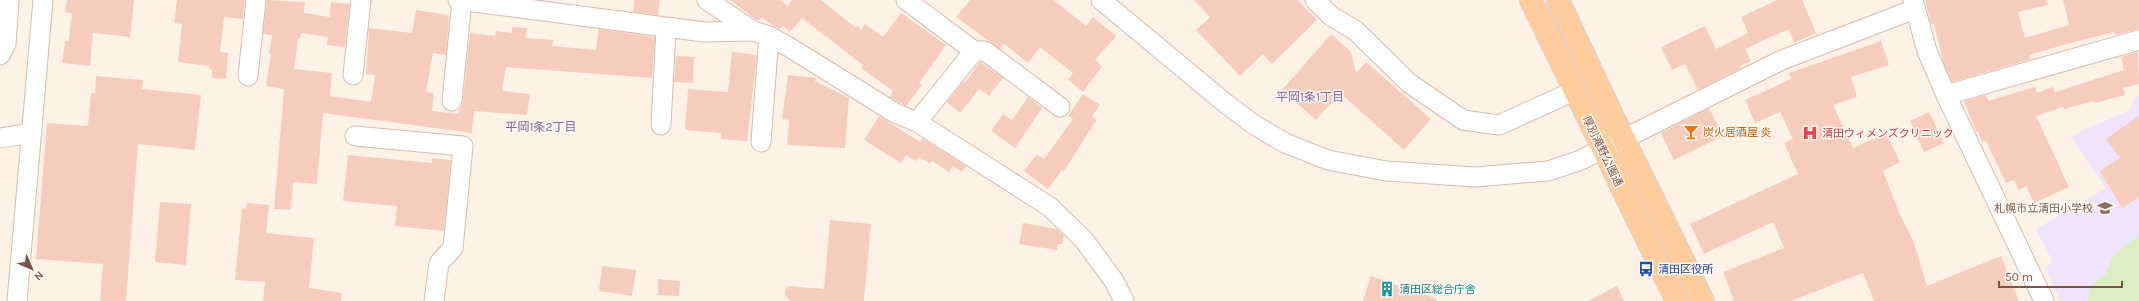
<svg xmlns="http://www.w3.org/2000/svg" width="2139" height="301" viewBox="0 0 2139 301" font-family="Karla,'Noto Sans JP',sans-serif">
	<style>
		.education { fill: #efe4fb }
		.green { fill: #daeec4 }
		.building { fill: #f6ccbd }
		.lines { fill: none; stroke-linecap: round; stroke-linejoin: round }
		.minor-casing { stroke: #d4baae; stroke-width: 21 }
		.major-casing { stroke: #dacfcc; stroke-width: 24 }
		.minor { stroke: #fff; stroke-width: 19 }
		.major { stroke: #ffcd9d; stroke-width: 22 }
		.labels { text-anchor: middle; stroke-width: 3; stroke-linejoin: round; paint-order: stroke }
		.food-label { font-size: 11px; fill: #c56008; stroke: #fff7ef; text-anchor: start }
		.health-label { font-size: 11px; fill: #be3a42; stroke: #fff7ef; text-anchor: start }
		.street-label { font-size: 11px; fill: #7b5449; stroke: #fff7ef }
		.education-label { font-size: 11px; fill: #785e54; stroke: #fff7ef; text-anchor: end }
		.transit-label { font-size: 11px; fill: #164399; stroke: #fff7ef; text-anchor: start }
		.culture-label { font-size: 11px; fill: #0d838f; stroke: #fff7ef; text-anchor: start }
		.neighbourhood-label { font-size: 12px; fill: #83649e; stroke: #fff7ef }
	</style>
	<rect width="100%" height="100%" fill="#fef2e7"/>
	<path class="education" d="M2139,96V301H2061L2045,268L2053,262L2036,229L2106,188L2071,136L2130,110L2135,98Z"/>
	<path class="green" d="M2139,235V301H2088L2091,285L2106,274L2113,256Z"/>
	<path class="building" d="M67,0H134L130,37L93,33L90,66L62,63L65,41H69L72,13L65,12Z
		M177,0H245L243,19L224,17L220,52L228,53L226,79L212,78V70L209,69V66L178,62L182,24L174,23Z
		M267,0L305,2L304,13L330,17L331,2L350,4L345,47L327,45L328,37L301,33L300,39H298L294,69L332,73L330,96L371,102L375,75L366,74L369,28L412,33L416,10L449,15L446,55L433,53L426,92L434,93L432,111L458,114L463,102L470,33L495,36L496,31L512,33V27L527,28L526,38L553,40L552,46L596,50L599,29L655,37L652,78L506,67L502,91L530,94L527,115L474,111L472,133L323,113L317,184L293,182L291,210L274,209L284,89L266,86L271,54H269L272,35L263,34Z
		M634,0H660L658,15L633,12Z
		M730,0H780L788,6L792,0H821L856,28L857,25L861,30L865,24L883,37L901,13L946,45L919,83L922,85L906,106L890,97L893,91L861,68L863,65L802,18L790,32L783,26L780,29L772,25L762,17L758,21Z
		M970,0H1054L1086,26L1093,17L1116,36L1095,60L1102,66L1083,92L1068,80L1073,73L1040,47L1028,63L1004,44L1000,49L956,17Z
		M1194,0H1298L1317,20L1272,64L1263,54L1240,76L1196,30L1210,17Z
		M1777,0H1802L1816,33L1794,43L1789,29L1745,49L1751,61L1740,66L1741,68L1698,90L1685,64L1672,70L1661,47L1705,26L1716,49L1748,33L1741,17Z
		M1925,0H2047L2048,5L2018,12L2025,38L2069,25L2063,0H2139V29L2115,35L2114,32L2067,44L2029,55L2031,59L1952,82L1944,64L1934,24H1931Z
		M1331,34L1351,52L1356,73L1366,62L1431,119L1404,150L1340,93L1316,120L1282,90Z
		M1881,41L1889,65L1851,77L1857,97L1833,105L1853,148L1886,133L1900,162L1883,171L1900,215L1914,243L1927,286L2001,256L2019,301H1874L1863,273L1791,301H1734L1723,272L1784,248L1773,222L1704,254L1690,224L1798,174L1784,143L1793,139L1780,112L1755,123L1745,100L1791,79L1789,73Z
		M732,52L757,55L747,141L721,139V133L685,130L688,89L728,92Z
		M2138,52L2139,84L2123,88L2125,95L2095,103L2094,101L2064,109L2063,107L2036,116L2069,187L2034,203L2026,186L2019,190L2014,180L2006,183L1986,141L1982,142L1978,131H1976L1964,101L1986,95L1988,101L2035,87L2037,93L2053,87L2055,92L2124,70L2121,57Z
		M676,56L694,57L693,83L674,82Z
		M980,62L1003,78L989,96L979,89L960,113L947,102L963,82L965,83Z
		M788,75L816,78L815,81L849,98L845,148L787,145L789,120L782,119Z
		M96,76L143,80L142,89L201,95L195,150L138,144L126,301H100L103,264L36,259L47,123L88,126L91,93H95Z
		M1083,94L1100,105L1092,116L1097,119L1064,171L1062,170L1048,189L1024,171L1037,154L1044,159L1073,119L1068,116Z
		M1028,97L1042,108L1015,148L991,131L1003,114L1012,120Z
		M1709,108L1723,136L1674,160L1661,133Z
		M1929,112L1944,143L1924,152L1910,121Z
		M879,116L920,142L922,138L966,166L962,172L953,166L949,172L932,161L930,164L919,157L916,161L906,155L901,163L864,140Z
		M2139,116V197L2122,208L2100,171L2120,158L2106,139Z
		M348,155L432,163V158L451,160L444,231L395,226L397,206L343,201Z
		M160,202L191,204L186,265L155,262Z
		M247,203L269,205L266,233L314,238L309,288L342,293L341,301H263L265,282L235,280L242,208L246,209Z
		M830,220L871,224L864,301H791L785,296V290L789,286L824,289Z
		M1023,223L1057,229L1064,236L1062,244H1058L1057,250L1019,244Z
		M602,266L636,270L632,296L599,291Z
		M1371,276L1437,299V301H1363Z
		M658,279L680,281L679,296L658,295Z
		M1617,286L1624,301H1588Z"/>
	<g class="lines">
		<g class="minor-casing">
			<path id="minor" d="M458,0L704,32L753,31L769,36L789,47L895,113L917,122L1050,207L1084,240L1114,281L1124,301
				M707,0L753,31
				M906,0L974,51H985L1060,107
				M1101,0L1224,102L1253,124L1285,143L1328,160L1386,171L1475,177L1548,171L1581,160L1782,60L1915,9
				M1315,0L1331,16L1356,31L1409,83L1463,120L1499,125L1574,91
				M1913,0L1927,51L1946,95L2044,301
				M0,55L6,44L9,0
				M353,75L361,0
				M248,76L256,0
				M1946,95L2139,40
				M452,101L462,0
				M917,122L974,51
				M661,125L666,28
				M355,136L463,146L453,248L439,263L434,301
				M0,138L32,133
				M761,142L769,36
				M17,301L43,0"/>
		</g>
		<g class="major-casing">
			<path id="major" d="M1531,0L1677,301
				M1558,0L1612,115L1703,301"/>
		</g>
		<use href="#minor" class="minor"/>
		<use href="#major" class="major"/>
	</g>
	<defs>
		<g id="bar-bare" transform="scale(1.2)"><path d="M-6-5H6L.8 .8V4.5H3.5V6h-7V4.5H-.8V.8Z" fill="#e8710a" stroke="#fff7ef" stroke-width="2.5" paint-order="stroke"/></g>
		<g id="hospital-bare" transform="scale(1.2)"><path d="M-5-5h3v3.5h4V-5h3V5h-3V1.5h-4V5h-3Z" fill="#e0444e" stroke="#fff7ef" stroke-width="2.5" paint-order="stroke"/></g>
		<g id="school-bare" transform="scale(1.2)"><path d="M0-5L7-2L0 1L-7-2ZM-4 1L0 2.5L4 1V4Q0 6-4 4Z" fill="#8d6e63" stroke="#fff7ef" stroke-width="2.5" paint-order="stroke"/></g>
		<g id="bus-bare" transform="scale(1.2)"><path d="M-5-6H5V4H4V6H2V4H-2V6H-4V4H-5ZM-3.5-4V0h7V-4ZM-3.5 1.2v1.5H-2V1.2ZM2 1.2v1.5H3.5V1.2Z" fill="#1a4fb4" stroke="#fff7ef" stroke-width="2.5" paint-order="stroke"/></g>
		<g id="building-bare" transform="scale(1.2)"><path d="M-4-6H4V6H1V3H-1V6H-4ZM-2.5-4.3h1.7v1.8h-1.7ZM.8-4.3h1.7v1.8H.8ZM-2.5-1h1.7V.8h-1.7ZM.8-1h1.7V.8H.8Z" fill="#0f9aa8" stroke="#fff7ef" stroke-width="2.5" paint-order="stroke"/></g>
	</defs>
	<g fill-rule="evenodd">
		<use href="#bar-bare" x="1691" y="132"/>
		<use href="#hospital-bare" x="1810" y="133"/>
		<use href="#school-bare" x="2105" y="208"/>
		<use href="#bus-bare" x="1646" y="269"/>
		<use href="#building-bare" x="1387" y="289"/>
	</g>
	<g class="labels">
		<g class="food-label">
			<text x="1703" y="136">炭火居酒屋 炎</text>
		</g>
		<g class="health-label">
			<text x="1822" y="137">清田ウィメンズクリニック</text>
		</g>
		<g class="street-label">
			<text transform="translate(1603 151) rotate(64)" y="4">厚別滝野公園通</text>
		</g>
		<g class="education-label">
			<text x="2093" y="212">札幌市立清田小学校</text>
		</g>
		<g class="transit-label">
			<text x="1658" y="273">清田区役所</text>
		</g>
		<g class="culture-label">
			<text x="1399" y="293">清田区総合庁舎</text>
		</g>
		<g class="neighbourhood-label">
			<text x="1310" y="101">平岡1条1丁目</text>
			<text x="541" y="131">平岡1条2丁目</text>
		</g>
	</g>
	<g transform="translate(32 269) rotate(135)" stroke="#fff7ef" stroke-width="3" paint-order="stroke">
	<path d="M0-3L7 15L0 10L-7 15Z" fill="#7b5449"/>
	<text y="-6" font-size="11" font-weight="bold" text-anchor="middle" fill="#7b5449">N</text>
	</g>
	<path d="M1999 281v6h123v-6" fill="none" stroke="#7b5449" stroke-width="2"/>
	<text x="2005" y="281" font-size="12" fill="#7b5449" stroke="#fff7ef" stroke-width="3" paint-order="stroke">50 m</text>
</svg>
